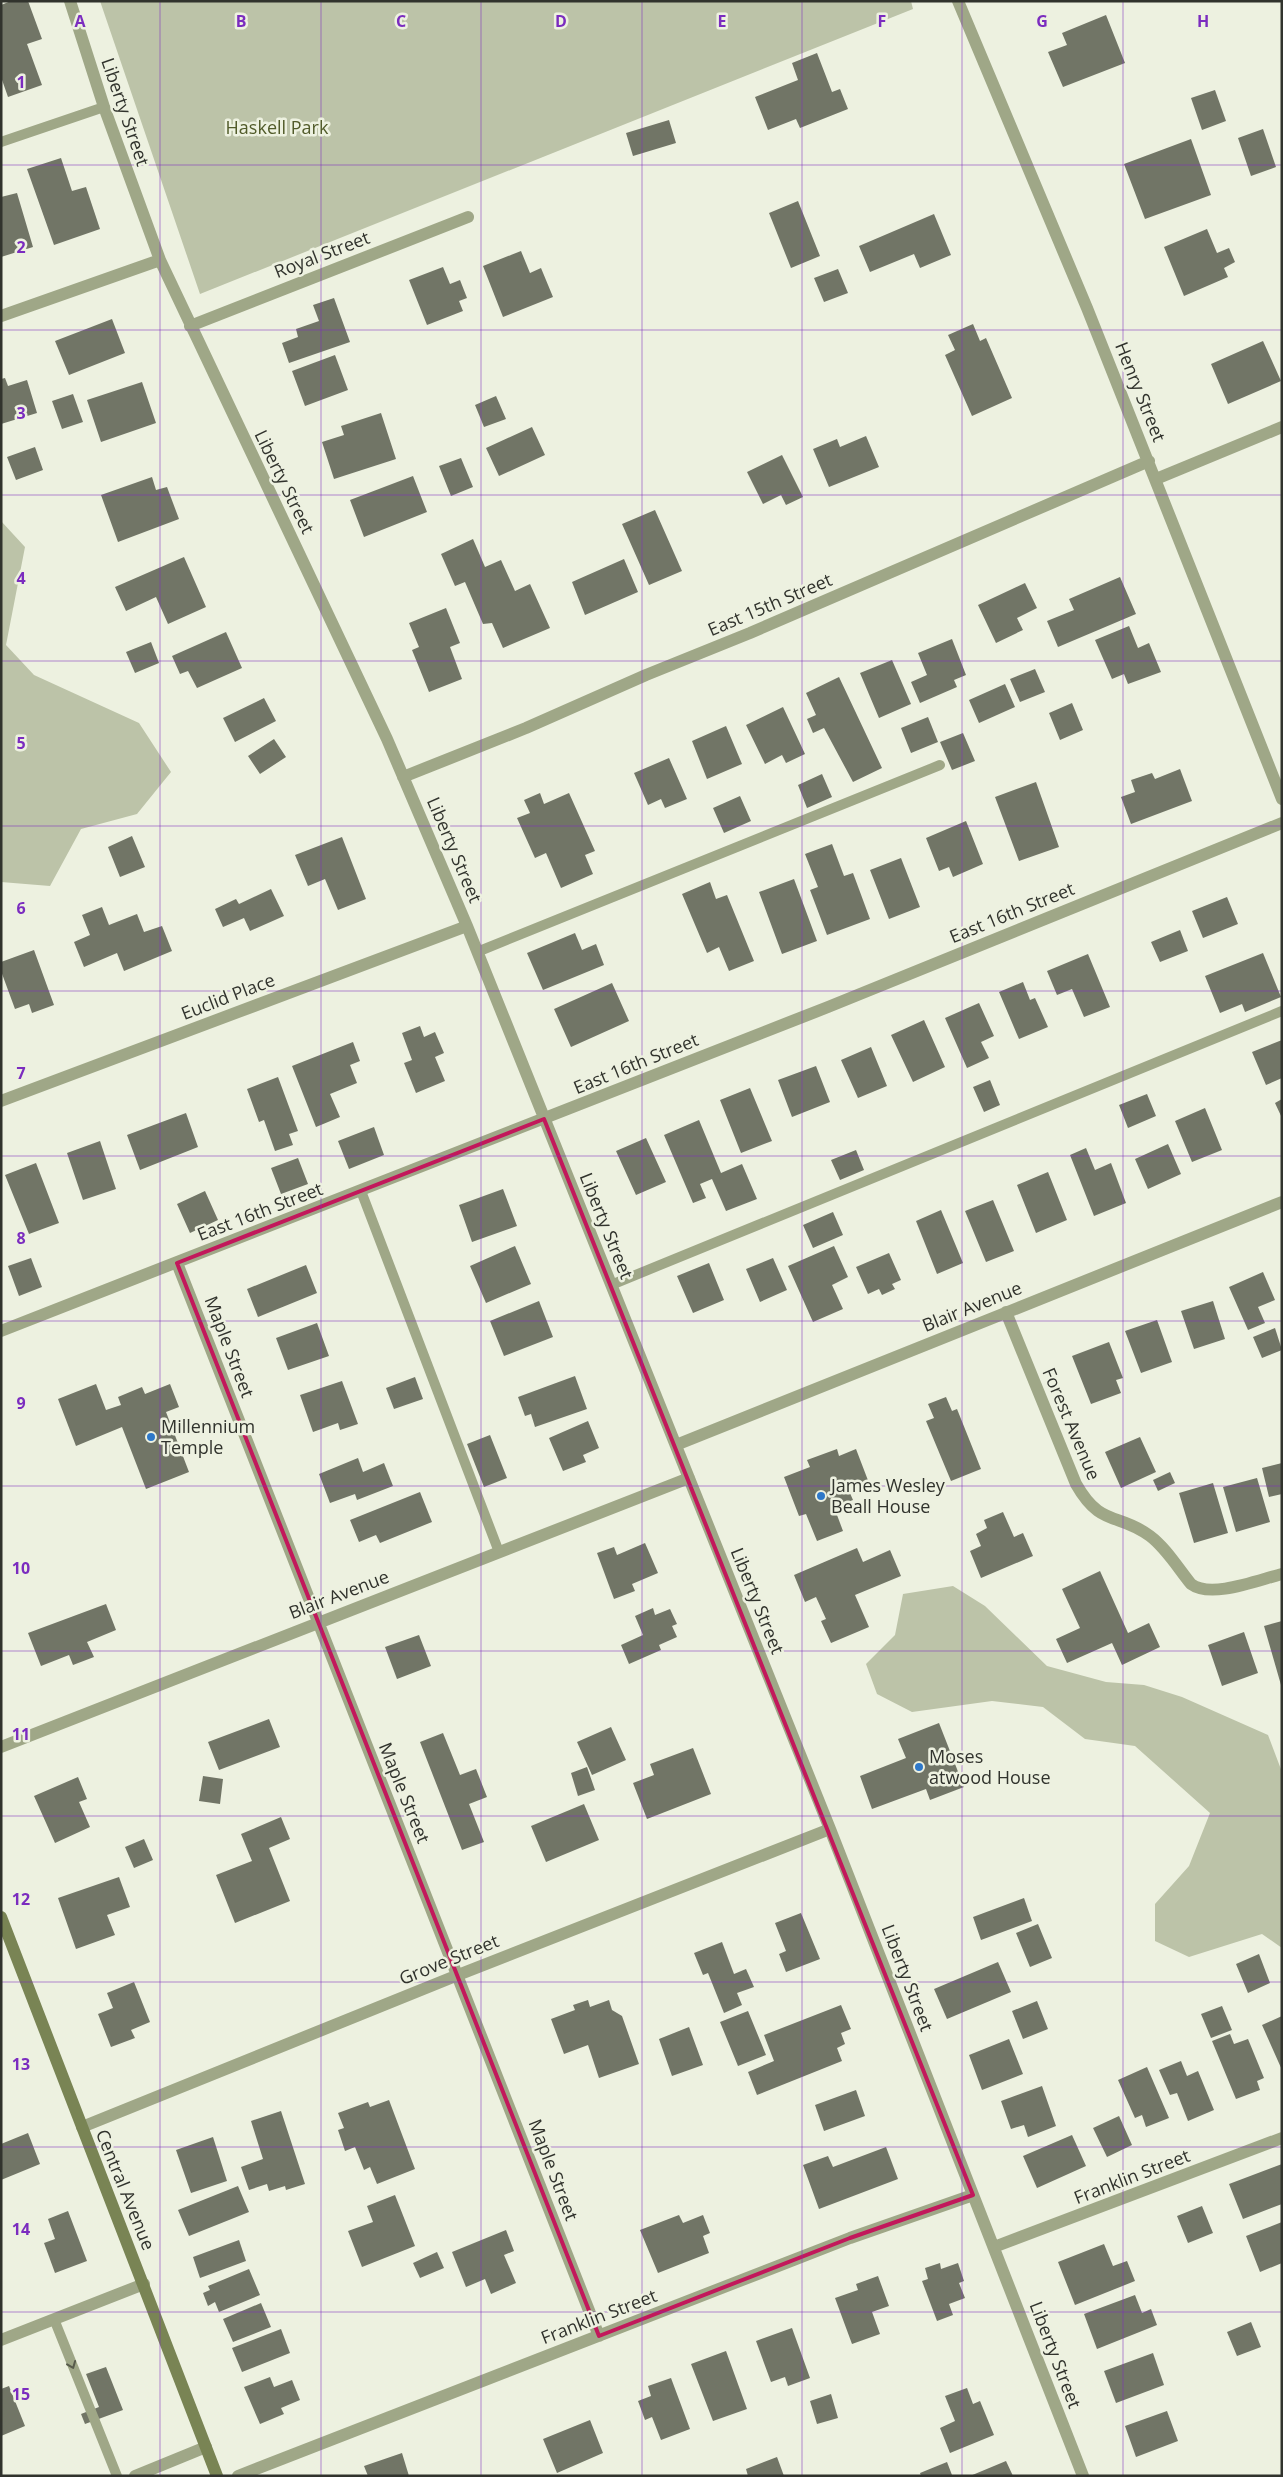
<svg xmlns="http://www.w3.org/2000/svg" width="1283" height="2477" viewBox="0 0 1283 2477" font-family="'Open Sans',sans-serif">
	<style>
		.green { fill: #bcc3a8 }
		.building { fill: #717566 }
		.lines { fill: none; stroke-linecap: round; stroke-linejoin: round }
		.lane { stroke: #9fa787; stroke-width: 10 }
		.street { stroke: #9fa787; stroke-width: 12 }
		.secondary { stroke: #798454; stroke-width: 12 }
		.oneway { stroke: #585c4c }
		.marked { fill: none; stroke: #c2185b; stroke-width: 4; stroke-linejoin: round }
		.grid { fill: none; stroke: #7b2cbf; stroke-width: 1; stroke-opacity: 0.55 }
		.poi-dot { fill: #2e78c9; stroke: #edf1e0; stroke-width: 2 }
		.labels { text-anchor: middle; stroke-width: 5; stroke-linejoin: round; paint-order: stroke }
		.street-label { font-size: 18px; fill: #31332d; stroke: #edf1e0 }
		.park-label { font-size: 18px; fill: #515b2a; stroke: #edf1e0 }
		.poi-label { font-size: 18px; fill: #31332d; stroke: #edf1e0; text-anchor: start }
		.grid-label { font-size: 16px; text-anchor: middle; font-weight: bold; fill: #7b2cbf; stroke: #edf1e0; stroke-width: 5; stroke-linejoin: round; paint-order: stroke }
	</style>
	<rect width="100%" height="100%" fill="#edf1e0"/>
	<path class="green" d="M100,1H911L913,9L200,294Z
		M1,521L25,547L6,645L34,675L139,723L171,772L137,814L81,829L50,886L1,882Z
		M953,1586L985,1606L1047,1666L1106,1682L1144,1685L1182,1697L1268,1735L1282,1772V1948L1262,1934L1189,1957L1155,1941V1904L1189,1866L1210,1813L1135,1746L1085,1739L1043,1707L992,1701L912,1712L877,1694L866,1664L895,1635L903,1594Z"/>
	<path class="building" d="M11,1H28L42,39L27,44L42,85L8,97L1,77V5Z
		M1106,15L1125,63L1063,87L1048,52L1067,45L1062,33Z
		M817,53L832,92L840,89L848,109L800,128L796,119L768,130L755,97L798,80L792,63Z
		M1215,90L1226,121L1202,130L1191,98Z
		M669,120L676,143L633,156L626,133Z
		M1263,129L1276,167L1251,176L1238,138Z
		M1191,139L1211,195L1145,219L1124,164Z
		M61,158L72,191L86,187L100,229L54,245L27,169Z
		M17,193L33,247L1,257V197Z
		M798,201L820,256L791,268L769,213Z
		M934,214L951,255L920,268L914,254L870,272L859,246Z
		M1207,229L1217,253L1229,248L1235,262L1224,268L1228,277L1184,296L1164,247Z
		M521,251L530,273L541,268L553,297L503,317L483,266Z
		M443,267L450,284L460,280L467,298L459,301L463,311L427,325L409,280Z
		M838,269L848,293L824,302L814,278Z
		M334,298L350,342L289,363L282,343L298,337L296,329L319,321L313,305Z
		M112,319L125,353L69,375L55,341Z
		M973,324L980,341L986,338L1012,398L972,416L945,355L955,350L948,335Z
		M1263,341L1281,381L1228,404L1211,364Z
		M335,355L348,390L305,406L292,371Z
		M5,378L8,386L27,380L37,413L1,424V379Z
		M142,382L156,423L101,442L87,400Z
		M73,394L83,422L62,429L52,401Z
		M496,396L506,419L484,427L475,405Z
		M381,413L396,459L334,479L322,442L344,435L341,426Z
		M532,427L545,455L499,476L486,448Z
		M866,436L879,467L829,487L813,449L837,439L840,447Z
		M35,447L43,470L16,480L7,457Z
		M782,455L803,497L786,505L781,495L763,504L747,472Z
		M461,458L473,487L451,496L439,466Z
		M413,476L427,512L364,537L350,500Z
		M152,477L156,490L167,487L179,519L118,542L101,495Z
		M655,510L682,571L649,585L622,524Z
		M473,539L485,567L501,560L515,591L530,584L550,628L503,648L492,623L483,624L465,582L455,586L441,554Z
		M184,557L206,607L168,624L156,597L126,611L115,587Z
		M624,559L638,592L585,615L572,582Z
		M1120,577L1136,614L1058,647L1047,621L1074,610L1069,599Z
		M1025,583L1037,608L1017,618L1023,630L996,643L978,605Z
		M446,608L460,643L450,647L462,679L429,692L412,650L419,647L409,623Z
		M1129,626L1138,648L1149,643L1161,672L1128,684L1124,674L1112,679L1095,640Z
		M226,632L242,668L197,688L188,671L180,674L172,656Z
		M952,639L966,675L954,680L957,687L920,703L911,682L927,675L918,653Z
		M151,642L159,663L135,673L126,652Z
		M892,660L911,704L879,718L860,673Z
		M1035,669L1045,692L1020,702L1010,679Z
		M839,677L882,768L853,782L824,728L813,733L807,719L816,715L806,693Z
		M1005,684L1015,707L979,723L969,700Z
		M264,698L276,721L235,742L223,718Z
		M1072,703L1083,730L1060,740L1049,713Z
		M783,707L805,754L786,763L782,755L765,764L746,725Z
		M928,717L938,742L911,753L901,728Z
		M726,726L742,764L707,779L692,741Z
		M963,733L975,761L952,770L940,742Z
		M274,739L286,757L260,774L248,756Z
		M669,758L687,799L665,808L661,799L648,805L634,773Z
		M1180,769L1192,801L1131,824L1121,797L1135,792L1131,780L1152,773L1155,779Z
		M822,774L832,797L807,808L798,785Z
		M1036,782L1059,847L1019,861L995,797Z
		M540,793L544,804L569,793L595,851L585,855L593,874L561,888L546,853L535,858L517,818L530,813L524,800Z
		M740,796L751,821L724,833L713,808Z
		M966,821L983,864L953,877L949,867L939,871L926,838Z
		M132,836L145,867L120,877L108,847Z
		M342,837L366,899L338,910L325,879L308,886L295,855Z
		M832,844L844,876L853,873L870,919L827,935L810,890L818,887L805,854Z
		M901,858L920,907L889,919L870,870Z
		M794,879L817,941L782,954L759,892Z
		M710,882L716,899L727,895L754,961L729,971L719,947L707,953L682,894Z
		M271,889L284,916L250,931L244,918L223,927L215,909L236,899L239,904Z
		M1227,897L1238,924L1203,938L1192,911Z
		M102,907L109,925L137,914L144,932L162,926L172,951L124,971L117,953L84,967L74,942L90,935L82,915Z
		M1180,930L1188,951L1160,962L1151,942Z
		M575,933L582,950L596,944L604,965L543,990L527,953Z
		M34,950L54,1005L32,1013L29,1004L15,1009L1,971V962Z
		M1263,953L1281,997L1245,1012L1242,1004L1220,1013L1205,976Z
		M1088,954L1110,1007L1084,1017L1072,989L1057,995L1047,971Z
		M1023,982L1030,1000L1035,998L1048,1027L1019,1039L999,992Z
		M612,983L629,1021L571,1047L554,1009Z
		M979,1003L994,1036L981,1042L989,1058L967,1068L945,1018Z
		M924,1020L945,1067L913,1082L891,1035Z
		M420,1026L424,1037L435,1032L444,1053L435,1057L445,1081L416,1093L404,1063L412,1060L402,1033Z
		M1282,1040V1078L1266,1085L1252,1052Z
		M353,1042L360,1061L350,1065L357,1083L330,1094L340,1117L316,1127L292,1066Z
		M871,1047L887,1086L858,1098L841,1060Z
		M816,1066L830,1102L792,1117L778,1080Z
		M278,1077L298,1131L289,1134L293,1145L275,1151L264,1120L259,1122L247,1089Z
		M990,1080L1000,1105L984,1112L973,1087Z
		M750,1088L772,1141L741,1153L720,1100Z
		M1147,1094L1156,1116L1128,1128L1119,1105Z
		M1282,1099V1118L1275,1103Z
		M1205,1108L1222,1150L1192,1162L1175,1121Z
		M186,1113L198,1147L140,1170L127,1135Z
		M699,1120L721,1173L742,1164L757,1199L726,1211L712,1179L700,1184L706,1198L693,1203L664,1135Z
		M374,1127L384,1155L349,1169L338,1141Z
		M646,1138L666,1182L636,1195L616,1151Z
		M100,1141L116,1189L83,1200L67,1153Z
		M1168,1144L1181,1174L1148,1189L1135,1159Z
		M1086,1148L1095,1170L1111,1163L1126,1203L1094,1216L1070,1155Z
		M856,1150L864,1170L840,1180L831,1160Z
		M298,1158L308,1184L281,1194L271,1168Z
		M36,1163L59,1223L29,1234L5,1175Z
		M1048,1172L1067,1220L1036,1233L1017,1185Z
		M503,1189L517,1226L472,1242L459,1205Z
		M205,1191L218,1220L190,1233L177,1204Z
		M993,1200L1014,1251L986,1262L965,1211Z
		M941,1210L963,1263L937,1274L916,1221Z
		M833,1212L843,1235L813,1248L803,1225Z
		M515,1246L531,1284L486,1303L470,1266Z
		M834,1246L848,1277L832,1285L843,1309L813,1322L788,1266Z
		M889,1253L901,1280L892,1284L895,1289L882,1295L879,1289L868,1294L856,1267Z
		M31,1258L42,1287L19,1296L8,1266Z
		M773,1258L787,1290L760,1302L746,1269Z
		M709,1263L724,1300L693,1313L677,1276Z
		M306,1265L317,1293L258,1317L247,1289Z
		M1263,1272L1275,1300L1258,1307L1265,1323L1248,1330L1229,1287Z
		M539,1301L553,1337L504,1356L490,1321Z
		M1213,1301L1225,1339L1194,1349L1181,1311Z
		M1157,1320L1172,1362L1141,1373L1125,1331Z
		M317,1323L329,1356L288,1370L276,1338Z
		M1275,1328L1282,1350L1262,1358L1253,1337Z
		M1109,1342L1123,1378L1116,1380L1121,1393L1091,1404L1072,1356Z
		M575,1376L587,1409L535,1427L531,1414L525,1416L518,1397Z
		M415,1377L423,1399L394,1409L386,1388Z
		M342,1381L358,1424L340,1430L338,1423L313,1432L300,1395Z
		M96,1384L106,1410L121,1405L118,1397L142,1387L145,1394L170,1384L179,1407L166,1412L189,1472L146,1489L122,1427L76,1446L58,1399Z
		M946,1397L952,1411L957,1409L981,1469L951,1481L926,1421L934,1418L928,1404Z
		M588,1421L599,1448L583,1455L586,1462L563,1471L549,1438Z
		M490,1435L507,1478L484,1487L467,1444Z
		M1140,1437L1156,1472L1121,1488L1105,1452Z
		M837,1449L839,1456L856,1449L869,1483L849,1491L853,1500L834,1507L843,1531L817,1541L806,1514L799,1516L784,1477L810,1467L807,1460Z
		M358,1458L363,1472L384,1463L393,1486L357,1500L355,1494L330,1503L319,1474Z
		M1282,1463V1494L1269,1497L1262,1468Z
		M1170,1472L1175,1483L1158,1491L1153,1480Z
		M1257,1478L1270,1522L1236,1532L1223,1487Z
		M1213,1483L1228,1533L1194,1543L1179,1493Z
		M420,1492L432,1522L380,1543L376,1535L359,1542L350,1520Z
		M1003,1512L1014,1537L1023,1533L1033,1556L981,1578L970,1551L981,1546L976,1534L987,1528L984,1520Z
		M645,1543L658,1573L632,1584L635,1591L614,1599L597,1553L614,1547L617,1555Z
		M857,1548L863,1562L890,1550L901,1576L855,1595L869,1627L831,1643L821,1621L826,1619L816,1597L805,1602L794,1575Z
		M1100,1571L1128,1633L1149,1623L1160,1647L1122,1665L1112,1643L1067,1663L1056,1639L1080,1628L1062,1589Z
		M106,1604L116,1630L87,1642L94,1657L73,1665L69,1655L41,1666L28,1633Z
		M653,1608L655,1615L670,1609L677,1624L672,1626L677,1637L659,1645L661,1650L629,1664L621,1645L643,1635L635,1616Z
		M1282,1621V1685H1281L1264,1626Z
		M1244,1632L1258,1673L1222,1686L1208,1645Z
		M419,1635L431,1666L397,1679L385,1647Z
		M269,1719L280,1747L219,1770L208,1742Z
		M939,1723L964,1787L930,1800L926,1789L872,1809L860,1776L906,1758L898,1739Z
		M611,1727L626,1760L592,1775L577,1742Z
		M443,1733L460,1775L476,1769L487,1797L469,1804L484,1842L462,1850L420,1742Z
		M693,1748L711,1794L647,1819L633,1783L654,1775L650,1764Z
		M587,1767L595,1790L578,1796L571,1773Z
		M203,1776L223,1779L220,1804L199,1801Z
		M78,1777L87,1799L79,1802L90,1827L55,1843L34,1796Z
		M584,1804L599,1840L546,1862L531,1826Z
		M281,1817L290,1839L269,1848L290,1901L235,1923L216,1875L252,1861L241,1834Z
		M144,1839L153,1860L134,1868L125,1847Z
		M119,1877L130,1907L107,1915L115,1935L76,1949L58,1898Z
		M1024,1898L1032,1921L981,1940L973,1917Z
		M801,1913L820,1959L786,1972L779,1954L786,1951L775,1923Z
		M1038,1924L1052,1958L1030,1967L1016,1933Z
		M722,1942L734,1974L746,1969L754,1987L737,1993L742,2005L724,2013L708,1973L703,1975L694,1953Z
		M1259,1954L1270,1983L1248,1993L1236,1964Z
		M998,1962L1011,1992L947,2019L934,1989Z
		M134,1982L150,2022L131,2030L135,2038L111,2047L98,2014L113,2008L107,1993Z
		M588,2000L590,2007L609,2000L612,2010L622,2016L639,2064L599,2078L588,2045L564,2054L551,2019L575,2010L573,2005Z
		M1037,2001L1048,2029L1023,2039L1012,2011Z
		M841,2005L851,2029L841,2033L845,2044L837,2048L842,2061L757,2095L748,2072L774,2061L764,2035Z
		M1222,2006L1232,2030L1211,2038L1201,2014Z
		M748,2011L766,2055L738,2066L720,2022Z
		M1282,2016V2070L1262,2025Z
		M689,2027L703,2065L672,2076L659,2039Z
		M1230,2034L1234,2044L1248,2039L1264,2078L1257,2081L1260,2090L1236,2099L1212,2041Z
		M1009,2039L1023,2074L982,2090L969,2055Z
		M1181,2061L1187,2076L1198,2071L1214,2110L1188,2121L1177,2093L1170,2095L1159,2070Z
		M1147,2067L1169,2118L1146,2127L1142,2115L1135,2118L1118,2080Z
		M1042,2086L1056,2126L1028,2137L1024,2125L1011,2129L1001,2101Z
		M856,2090L865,2116L824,2131L815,2105Z
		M389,2100L415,2169L377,2184L370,2167L364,2170L355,2147L345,2151L338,2130L344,2128L338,2113L368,2102L370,2107Z
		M281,2111L305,2184L286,2190L285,2186L269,2191L267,2184L249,2190L241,2167L263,2159L251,2121Z
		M1119,2116L1132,2145L1107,2157L1093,2128Z
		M28,2133L40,2164L1,2180V2144Z
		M1072,2135L1086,2166L1037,2188L1023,2156Z
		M213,2137L227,2181L191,2193L176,2150Z
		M886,2147L898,2179L819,2209L803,2165L828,2156L833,2167Z
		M1282,2164V2204L1243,2219L1229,2184Z
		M238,2186L249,2212L189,2236L178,2210Z
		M395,2195L415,2246L362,2267L348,2231L373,2222L367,2206Z
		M1202,2206L1213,2233L1188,2243L1177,2216Z
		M68,2211L87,2261L55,2273L44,2243L55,2239L48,2219Z
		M679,2215L683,2223L703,2215L710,2233L703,2236L709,2253L658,2273L640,2230Z
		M1282,2222V2263L1260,2272L1246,2236Z
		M506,2230L514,2251L504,2255L516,2283L491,2294L485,2279L466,2287L452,2252Z
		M239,2240L246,2261L200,2278L193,2257Z
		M1104,2244L1113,2266L1127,2261L1135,2281L1075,2305L1058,2262Z
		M437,2252L444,2268L420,2278L413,2263Z
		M940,2263L941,2269L958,2263L964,2281L959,2283L965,2298L949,2304L953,2315L937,2321L922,2281L928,2279L925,2268Z
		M249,2269L260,2295L219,2312L215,2302L208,2306L203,2293L210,2290L208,2286Z
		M878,2276L889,2306L872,2312L880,2334L852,2344L835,2298L858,2290L856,2284Z
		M1135,2295L1142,2313L1151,2309L1157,2325L1097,2349L1084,2314Z
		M261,2303L271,2327L233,2342L223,2319Z
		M1251,2322L1261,2347L1237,2356L1227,2332Z
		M792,2328L810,2378L788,2386L785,2377L771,2382L756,2341Z
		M281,2329L290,2353L242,2372L232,2348Z
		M726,2351L747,2409L713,2421L691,2364Z
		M1153,2353L1164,2385L1116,2403L1104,2371Z
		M106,2367L123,2410L85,2424L81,2414L99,2407L86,2374Z
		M270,2377L274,2387L292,2380L300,2400L281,2408L284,2414L260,2424L244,2387Z
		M671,2378L690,2429L661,2440L652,2417L645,2420L638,2401L651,2396L648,2386Z
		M9,2386L25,2426L1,2436V2389Z
		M967,2388L973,2404L980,2401L994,2435L950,2453L940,2428L955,2421L945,2396Z
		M831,2394L838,2418L817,2424L810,2401Z
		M1167,2411L1178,2441L1136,2457L1125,2426Z
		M590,2420L603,2453L557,2473L543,2439Z
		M402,2453L409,2476H368L364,2466Z
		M777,2457L784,2476H748L746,2469Z
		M1006,2461L1013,2476H970Z
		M947,2462L952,2475L921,2476L920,2473Z"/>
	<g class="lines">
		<path class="lane" d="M1,142L104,107
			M477,952L940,765
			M361,1191L499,1552
			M611,1285L1282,1011
			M54,2319L117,2476"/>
		<path class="street" d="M70,1L104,107L160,260L387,739L467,926L830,1829L1083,2476
			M958,1L1087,308L1282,799
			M1,316L160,260
			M190,326L468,217
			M1156,479L1282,427
			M403,777L526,728L646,675L750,633L1149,461
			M1,1101L467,926
			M177,1263L599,2336
			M1006,1312L1076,1484C1101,1528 1118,1512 1150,1536C1166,1548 1178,1568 1191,1584C1211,1599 1258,1580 1282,1574
			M1,1331L828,1007L1282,823
			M676,1445L1282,1202
			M1,1747L689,1478
			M82,2127L458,1975L830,1829
			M994,2247L1282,2138
			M1,2340L144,2284
			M135,2476L206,2447
			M238,2476L850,2238L973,2195"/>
		<path class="secondary" d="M1,1917L217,2476"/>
	</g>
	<defs><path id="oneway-chevron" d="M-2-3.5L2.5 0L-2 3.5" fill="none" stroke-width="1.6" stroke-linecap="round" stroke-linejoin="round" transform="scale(1.25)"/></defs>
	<use class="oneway" href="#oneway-chevron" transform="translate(72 2365) rotate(68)"/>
	<path class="marked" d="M544,1119L973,2195L850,2238L599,2336L177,1263Z"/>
	<path class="grid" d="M160,1V2476M321,1V2476M481,1V2476M642,1V2476M802,1V2476M962,1V2476M1123,1V2476M1,165H1282M1,330H1282M1,495H1282M1,661H1282M1,826H1282M1,991H1282M1,1156H1282M1,1321H1282M1,1486H1282M1,1651H1282M1,1816H1282M1,1982H1282M1,2147H1282M1,2312H1282"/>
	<g class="poi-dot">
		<circle cx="151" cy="1437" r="5"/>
		<circle cx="821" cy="1496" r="5"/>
		<circle cx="919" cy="1767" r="5"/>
	</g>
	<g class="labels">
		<g class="street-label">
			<text transform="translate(125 112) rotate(71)" y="6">Liberty Street</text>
			<text transform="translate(322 255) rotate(-21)" y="6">Royal Street</text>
			<text transform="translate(1140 392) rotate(68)" y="6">Henry Street</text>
			<text transform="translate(284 482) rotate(64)" y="6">Liberty Street</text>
			<text transform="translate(770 605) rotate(-23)" y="6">East 15th Street</text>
			<text transform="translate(454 850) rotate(67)" y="6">Liberty Street</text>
			<text transform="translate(1012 913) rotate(-22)" y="6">East 16th Street</text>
			<text transform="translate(228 997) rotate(-21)" y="6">Euclid Place</text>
			<text transform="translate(636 1064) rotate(-22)" y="6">East 16th Street</text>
			<text transform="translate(260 1212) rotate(-21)" y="6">East 16th Street</text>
			<text transform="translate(606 1226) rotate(68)" y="6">Liberty Street</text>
			<text transform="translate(972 1307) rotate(-22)" y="6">Blair Avenue</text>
			<text transform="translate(229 1347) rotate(69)" y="6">Maple Street</text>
			<text transform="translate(1071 1424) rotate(67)" y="6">Forest Avenue</text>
			<text transform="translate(339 1595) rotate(-21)" y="6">Blair Avenue</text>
			<text transform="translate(757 1601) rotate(68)" y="6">Liberty Street</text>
			<text transform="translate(404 1793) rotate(68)" y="6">Maple Street</text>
			<text transform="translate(449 1960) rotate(-22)" y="6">Grove Street</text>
			<text transform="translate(907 1978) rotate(69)" y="6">Liberty Street</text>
			<text transform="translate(553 2170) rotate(69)" y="6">Maple Street</text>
			<text transform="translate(1132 2177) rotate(-21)" y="6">Franklin Street</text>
			<text transform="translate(125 2190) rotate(68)" y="6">Central Avenue</text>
			<text transform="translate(599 2317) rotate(-21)" y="6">Franklin Street</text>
			<text transform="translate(1055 2355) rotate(69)" y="6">Liberty Street</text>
		</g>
		<g class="park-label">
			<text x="277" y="134">Haskell Park</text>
		</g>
		<g class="poi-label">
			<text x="161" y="1433">Millennium<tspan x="161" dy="21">Temple</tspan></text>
			<text x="831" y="1492">James Wesley<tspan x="831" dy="21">Beall House</tspan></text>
			<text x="929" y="1763">Moses<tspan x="929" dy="21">atwood House</tspan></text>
		</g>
	</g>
	<g class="grid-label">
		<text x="80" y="27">A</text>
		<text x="241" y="27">B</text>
		<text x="401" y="27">C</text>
		<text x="561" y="27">D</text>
		<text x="722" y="27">E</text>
		<text x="882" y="27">F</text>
		<text x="1042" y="27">G</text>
		<text x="1203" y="27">H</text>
		<text x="21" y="88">1</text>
		<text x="21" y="253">2</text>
		<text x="21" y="419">3</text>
		<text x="21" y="584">4</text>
		<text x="21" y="749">5</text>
		<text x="21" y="914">6</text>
		<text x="21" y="1079">7</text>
		<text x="21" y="1244">8</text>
		<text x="21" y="1409">9</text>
		<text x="21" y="1574">10</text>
		<text x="21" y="1740">11</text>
		<text x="21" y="1905">12</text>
		<text x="21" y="2070">13</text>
		<text x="21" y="2235">14</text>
		<text x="21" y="2400">15</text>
	</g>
	<rect width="1283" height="2477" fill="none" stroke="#31332d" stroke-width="5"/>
</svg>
